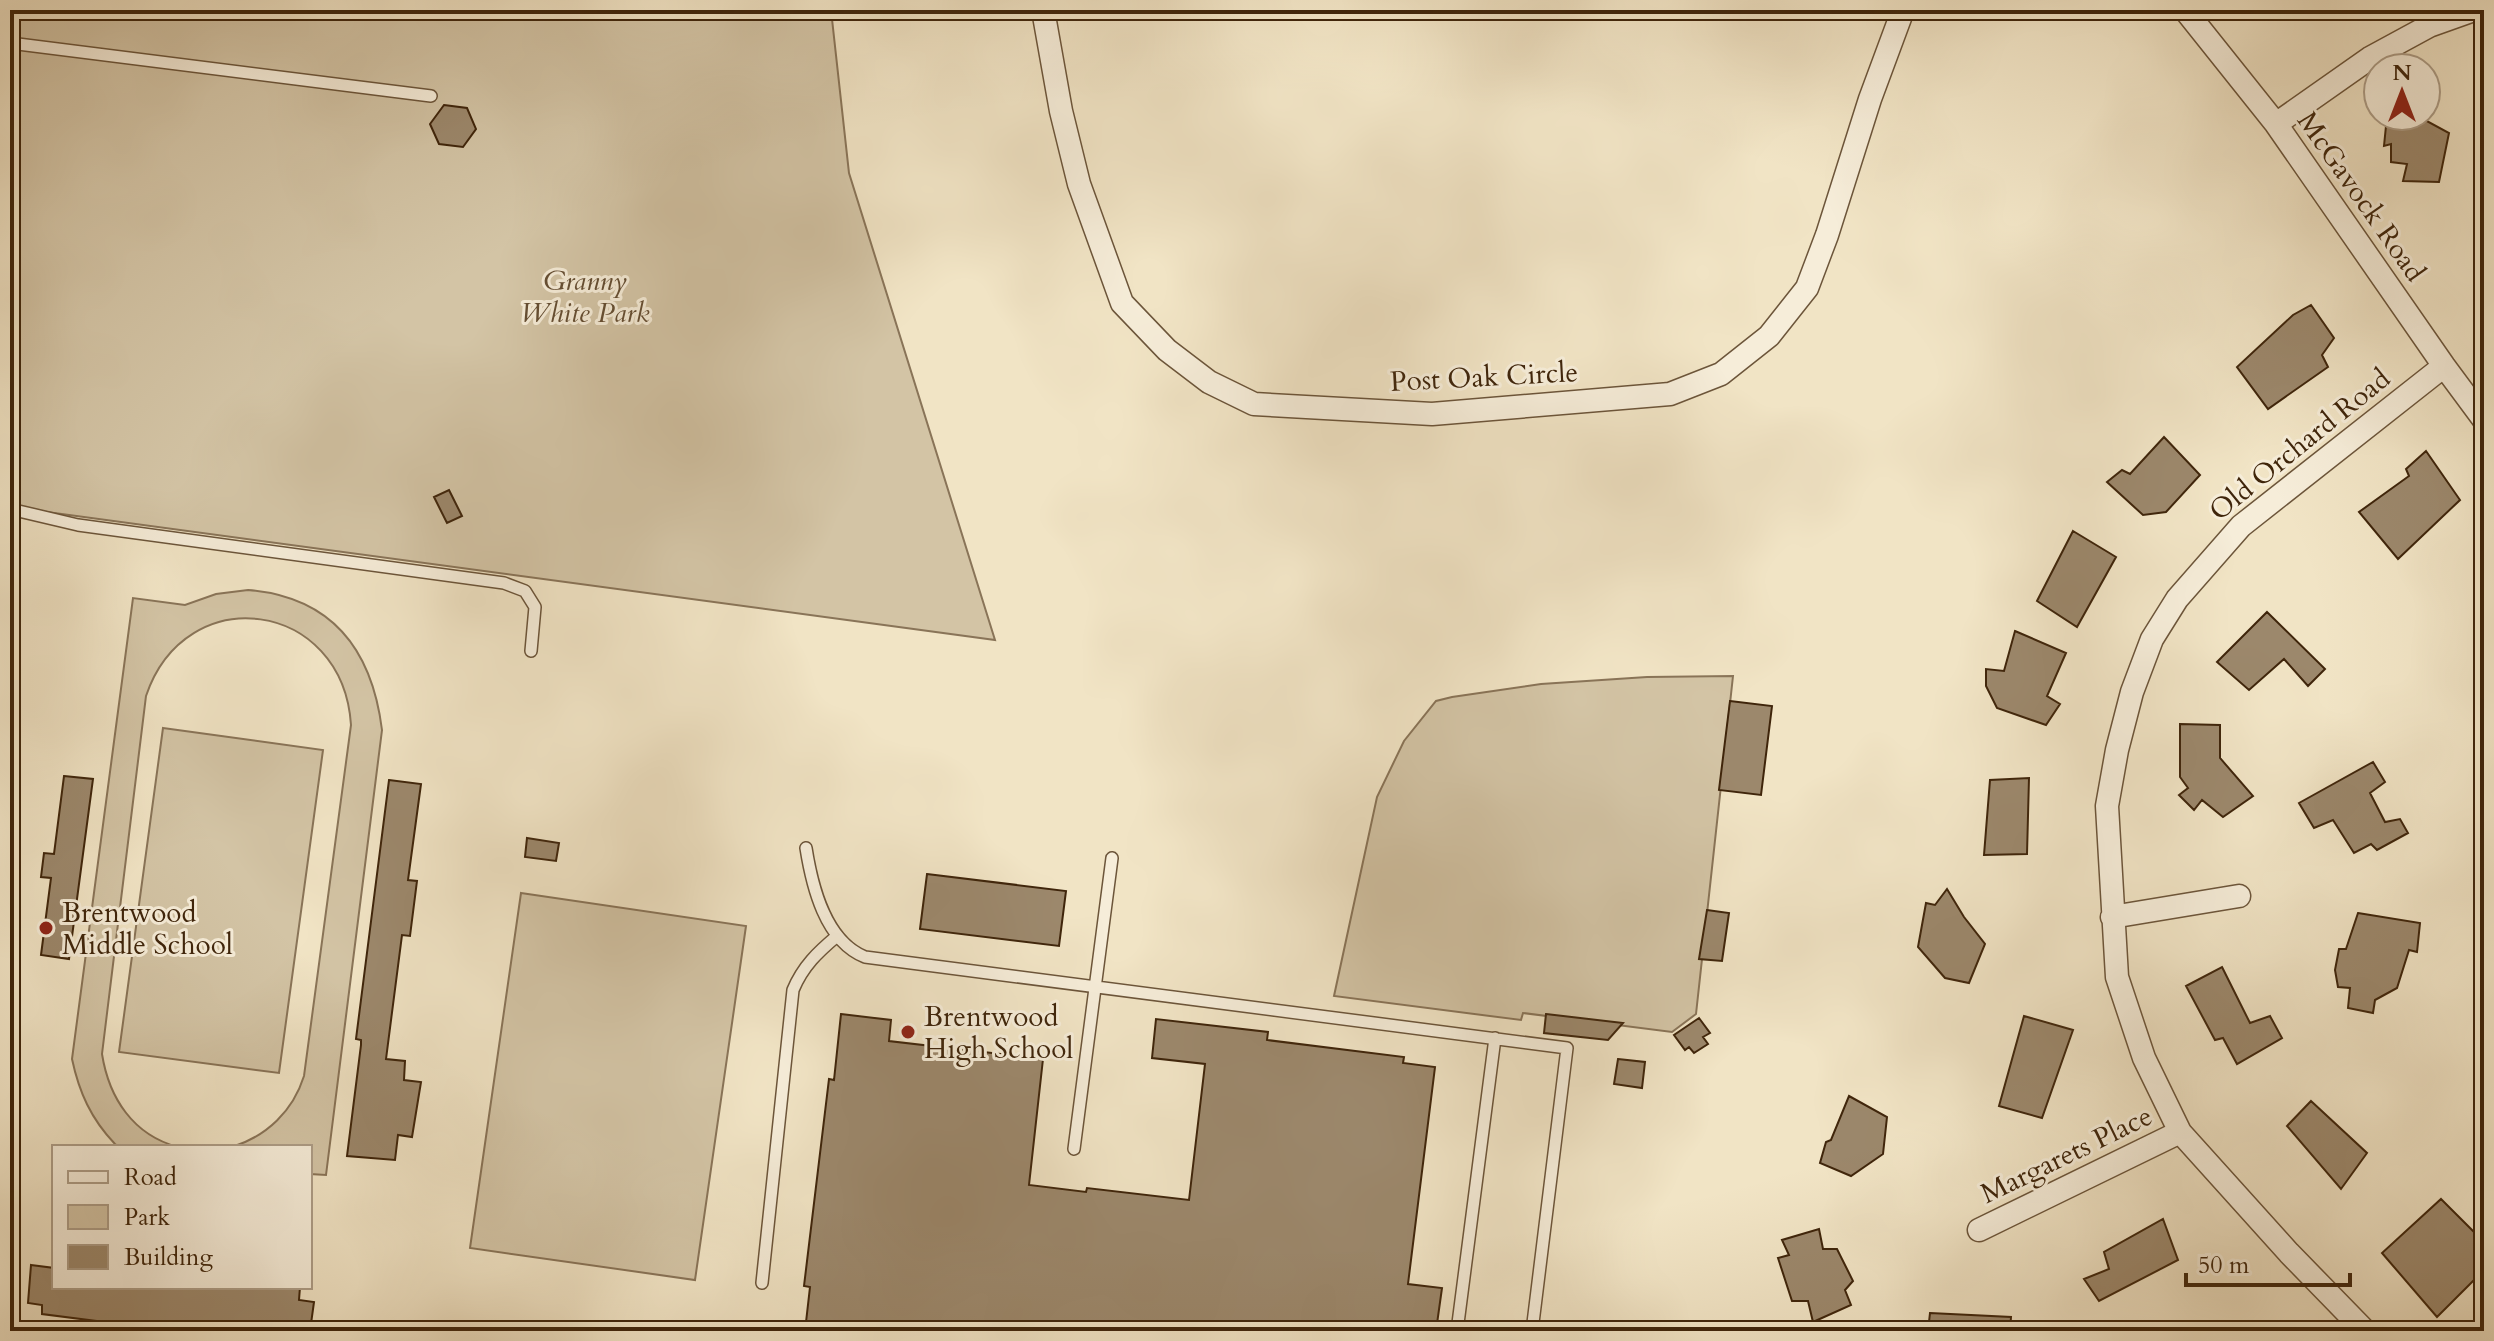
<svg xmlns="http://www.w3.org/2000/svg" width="2494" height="1341" viewBox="0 0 2494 1341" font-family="Cardo,serif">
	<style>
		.green { fill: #d3c4a5; stroke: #897458; stroke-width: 2 }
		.building { fill: #9c886c; stroke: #3f250b; stroke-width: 2 }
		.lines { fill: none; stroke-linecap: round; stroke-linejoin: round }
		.lane-casing { stroke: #6c553a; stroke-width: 14 }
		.street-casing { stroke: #6c553a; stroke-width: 25 }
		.lane { stroke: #f6edd9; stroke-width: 11 }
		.street { stroke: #f6edd9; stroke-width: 22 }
		.poi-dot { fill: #8f2418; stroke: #f6edd9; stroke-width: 3 }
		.labels { text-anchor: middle; stroke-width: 6; stroke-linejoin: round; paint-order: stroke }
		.street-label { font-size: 28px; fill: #3f250b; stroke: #f6edd9 }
		.park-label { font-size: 28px; font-style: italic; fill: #644d32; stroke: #f6edd9 }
		.poi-label { font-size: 28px; fill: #3f250b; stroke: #f6edd9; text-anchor: start }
	</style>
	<rect width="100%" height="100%" fill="#f1e4c5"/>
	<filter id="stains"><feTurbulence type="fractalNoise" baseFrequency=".0025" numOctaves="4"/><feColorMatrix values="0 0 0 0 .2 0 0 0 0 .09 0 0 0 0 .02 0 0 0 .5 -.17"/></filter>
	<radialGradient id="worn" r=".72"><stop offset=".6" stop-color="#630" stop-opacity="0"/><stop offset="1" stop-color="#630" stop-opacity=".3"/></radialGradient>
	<path class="green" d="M10,10H831L849,173L995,640L10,507Z
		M248,590C332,597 372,650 382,730L326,1175L310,1174V1147H232C267,1136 293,1111 304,1076L351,725C343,600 186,578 146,696L102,1054C109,1098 133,1135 178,1147H119L115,1144C91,1119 79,1092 72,1059L133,598L185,605L216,594Z
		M1733,676L1696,1014L1672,1032L1523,1013L1521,1020L1334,996L1377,797L1404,741L1436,701L1452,697L1541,684L1647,677Z
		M163,728L323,750L279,1073L119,1052Z
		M521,893L746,926L695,1280L470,1248Z"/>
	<path class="building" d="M444,105L467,108L476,129L463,147L439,144L430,124Z
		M2387,116L2425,120L2449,133L2439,182L2403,181L2407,164L2391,162V144L2384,146Z
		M2311,305L2334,338L2322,355L2328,367L2268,409L2237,367L2293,315Z
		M2164,437L2200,475L2166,512L2143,515L2107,482L2122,470L2130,474Z
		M2426,451L2460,500L2398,559L2359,512L2409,476L2406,469Z
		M449,490L462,516L447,523L434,497Z
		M2073,531L2116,557L2077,627L2037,601Z
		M2267,612L2325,669L2308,686L2284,659L2249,690L2217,662Z
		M2015,631L2066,653L2047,696L2060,704L2046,725L1997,708L1986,686V669L2004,671Z
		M1730,701L1772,706L1761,795L1719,790Z
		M2180,724L2220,725V758L2253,796L2223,817L2202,800L2194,810L2179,795L2188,788L2180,777Z
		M2373,762L2385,782L2370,793L2385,822L2400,819L2408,833L2377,850L2371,844L2354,853L2333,820L2314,828L2299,803Z
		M64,776L93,779L69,959L41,955L51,878L41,877L44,853L54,854Z
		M2029,778L2027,854L1984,855L1990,780Z
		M389,780L421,784L408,880L417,881L410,936L402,935L386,1059L405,1061L404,1080L421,1082L412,1137L398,1135L395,1160L347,1156L361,1045V1040L356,1039Z
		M527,838L559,843L556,861L525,857Z
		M927,874L1066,891L1059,946L920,929Z
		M1947,889L1964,917L1985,944L1969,983L1945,978L1918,947L1926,903L1935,905Z
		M1707,910L1729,913L1722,961L1699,959Z
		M2358,913L2420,923L2417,952L2409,950L2397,988L2375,1000L2373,1013L2348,1008L2350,988L2338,987L2335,970L2339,949H2346Z
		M2222,967L2250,1023L2270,1016L2282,1038L2237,1064L2223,1038L2215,1040L2186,986Z
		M841,1014L891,1020L889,1041L1043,1059L1029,1185L1086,1192L1087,1188L1189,1200L1205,1064L1152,1058L1156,1019L1268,1032L1267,1040L1404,1057L1403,1063L1435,1067L1408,1284L1442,1288L1436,1331H805L810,1287L804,1286L829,1079L834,1080Z
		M1546,1014L1623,1023L1608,1040L1544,1033Z
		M2024,1016L2073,1030L2042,1118L1999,1106Z
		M1699,1018L1710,1033L1703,1037L1708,1044L1694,1053L1689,1047L1685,1050L1674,1035Z
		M1618,1059L1645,1062L1642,1088L1614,1084Z
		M1849,1096L1887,1117L1883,1154L1851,1176L1820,1163L1826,1142L1831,1140Z
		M2311,1101L2367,1153L2341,1189L2287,1126Z
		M2441,1199L2484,1242V1270L2437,1317L2382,1253Z
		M2163,1219L2178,1260L2099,1301L2084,1279L2109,1269L2104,1252Z
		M1819,1229L1823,1249H1837L1853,1281L1845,1290L1851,1305L1813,1322L1808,1301H1792L1778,1258L1789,1255L1782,1240Z
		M31,1265L54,1268V1287H300L299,1300L314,1302L310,1331H175L42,1314V1305L28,1303Z
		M1930,1313L2011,1317L2010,1331H1928Z"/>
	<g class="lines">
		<g class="lane-casing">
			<path id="lane" d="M10,43L431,96
				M10,509L78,525L504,583L525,591L535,607L531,651
				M806,848C812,886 825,941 865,957L1567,1048L1532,1331
				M1074,1149L1112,858
				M762,1283L793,990C803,966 818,952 837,936
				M1457,1331L1495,1038"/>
		</g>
		<g class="street-casing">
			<path id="street" d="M1043,10L1061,111L1079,184L1122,303L1167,350L1209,382L1254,404L1432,414L1670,394L1721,374L1769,336L1807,288L1827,235L1870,99L1903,10
				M2185,10L2276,124L2444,366L2484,420
				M2276,124L2370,58L2429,26L2474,10
				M2112,917L2239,896
				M1979,1230L2180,1132
				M2365,1331L2289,1253L2180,1132L2144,1058L2117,977L2107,806L2117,750L2132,692L2152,639L2177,599L2241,526L2444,366"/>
		</g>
		<use href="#lane" class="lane"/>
		<use href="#street" class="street"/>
	</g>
	<g class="poi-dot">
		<circle cx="46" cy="928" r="8"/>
		<circle cx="908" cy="1032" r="8"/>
	</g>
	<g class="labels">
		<g class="street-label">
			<text transform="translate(2362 196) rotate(55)" y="10">McGavock Road</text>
			<text transform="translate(1484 376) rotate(-3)" y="10">Post Oak Circle</text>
			<text transform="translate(2299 444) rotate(-39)" y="10">Old Orchard Road</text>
			<text transform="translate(2066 1154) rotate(-26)" y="10">Margarets Place</text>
		</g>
		<g class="park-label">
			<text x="585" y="290">Granny<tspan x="585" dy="32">White Park</tspan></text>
		</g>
		<g class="poi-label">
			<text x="62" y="922">Brentwood<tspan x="62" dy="32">Middle School</tspan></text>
			<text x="924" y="1026">Brentwood<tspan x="924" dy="32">High School</tspan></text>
		</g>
	</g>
	<rect width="2494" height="1341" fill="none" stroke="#f1e4c5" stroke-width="40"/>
	<rect x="12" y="12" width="2470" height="1317" fill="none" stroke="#3f250b" stroke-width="4"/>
	<rect x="20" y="20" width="2454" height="1301" fill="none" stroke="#3f250b" stroke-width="2"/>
	<rect x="52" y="1145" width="260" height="144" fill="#f6edd9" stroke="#ad9d87" stroke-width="2"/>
	<rect x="68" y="1171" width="40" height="12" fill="#f6edd9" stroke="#ad9d87" stroke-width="2"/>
	<text x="124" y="1185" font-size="24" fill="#3f250b">Road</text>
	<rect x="68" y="1205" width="40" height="24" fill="#d3c4a5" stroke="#ad9d87" stroke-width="2"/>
	<text x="124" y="1225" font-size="24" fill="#3f250b">Park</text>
	<rect x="68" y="1245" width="40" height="24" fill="#9c886c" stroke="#ad9d87" stroke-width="2"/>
	<text x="124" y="1265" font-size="24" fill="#3f250b">Building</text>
	<g transform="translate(2402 92)"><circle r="38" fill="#f6edd9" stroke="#ad9d87" stroke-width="2"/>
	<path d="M0-6L14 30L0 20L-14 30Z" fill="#8f2418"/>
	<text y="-12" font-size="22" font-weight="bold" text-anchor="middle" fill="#3f250b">N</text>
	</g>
	<path d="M2186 1273v12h164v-12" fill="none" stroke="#3f250b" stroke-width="4"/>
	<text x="2198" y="1273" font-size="24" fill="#3f250b" stroke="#f6edd9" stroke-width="6" paint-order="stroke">50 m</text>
	<rect width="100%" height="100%" filter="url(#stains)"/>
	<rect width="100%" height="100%" fill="url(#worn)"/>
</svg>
